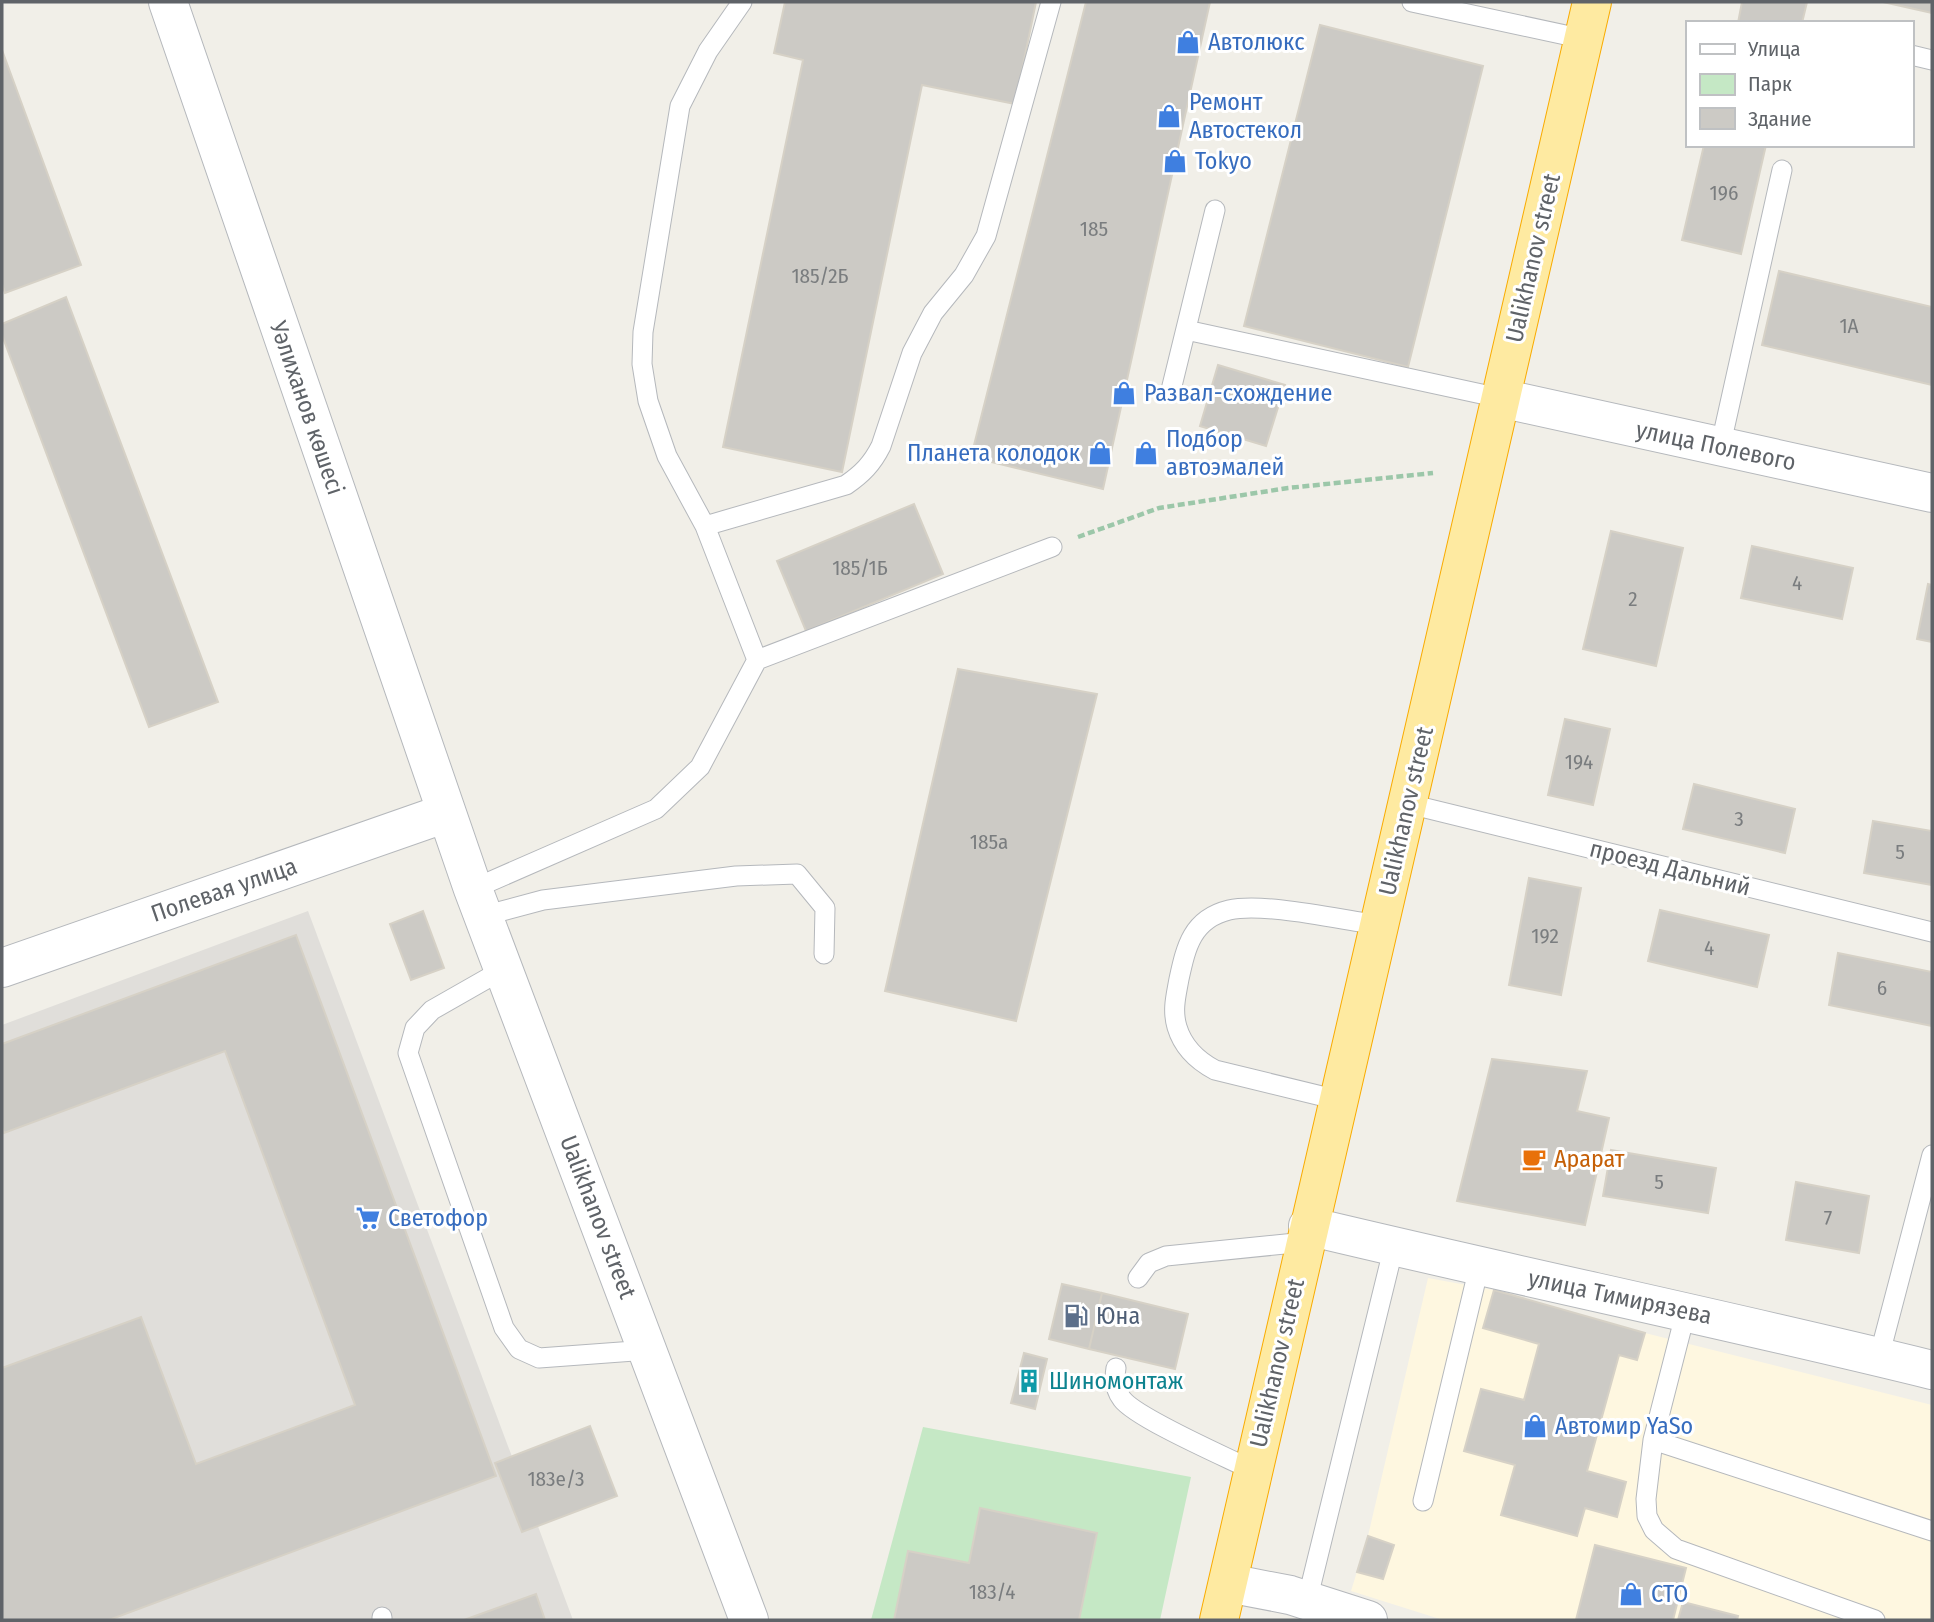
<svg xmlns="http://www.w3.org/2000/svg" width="1934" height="1622" viewBox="0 0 1934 1622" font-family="'Fira Sans Condensed',sans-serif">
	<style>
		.commercial { fill: #fef7e0 }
		.industrial { fill: #e0deda }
		.green { fill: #c5e8c5 }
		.building { fill: #cccac5; stroke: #d6d1c6; stroke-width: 2 }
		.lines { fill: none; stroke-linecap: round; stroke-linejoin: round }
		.service-casing { stroke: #b5b8bc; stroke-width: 21 }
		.minor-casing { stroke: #b5b8bc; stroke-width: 40 }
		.tertiary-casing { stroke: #b5b8bc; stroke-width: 40 }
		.trunk-casing { stroke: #f9ab00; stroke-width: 40 }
		.path { stroke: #9cc7a9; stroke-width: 4.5; stroke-dasharray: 7 3.5; stroke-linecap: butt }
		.service { stroke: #fff; stroke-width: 19 }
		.minor { stroke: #fff; stroke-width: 38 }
		.tertiary { stroke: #fff; stroke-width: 38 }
		.trunk { stroke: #feeaa1; stroke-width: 38 }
		.labels { text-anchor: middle; stroke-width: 6; stroke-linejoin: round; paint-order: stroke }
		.number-label { font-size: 21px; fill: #7a7d7f }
		.shop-label { font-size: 24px; fill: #366cbe; stroke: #fff; text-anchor: start }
		.street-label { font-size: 24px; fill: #5f6368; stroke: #fff }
		.food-label { font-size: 24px; fill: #c56008; stroke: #fff; text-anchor: start }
		.service-label { font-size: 24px; fill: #4e5e75; stroke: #fff; text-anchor: start }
		.culture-label { font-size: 24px; fill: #0d838f; stroke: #fff; text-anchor: start }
	</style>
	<rect width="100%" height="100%" fill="#f1efe8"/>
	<path class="commercial" d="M1428,1278L1494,1290L1645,1333L1932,1405V1620H1443L1351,1591L1368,1536Z"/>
	<path class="industrial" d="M308,911L573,1620H2V1025Z"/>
	<path class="green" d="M923,1427L1191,1477L1160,1620H871Z"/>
	<path class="building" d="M785,2H1036L1015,104L922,85L842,472L723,447L803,60L774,53Z
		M1086,2H1210L1103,489L971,457Z
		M1742,2H1807L1802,23H1738Z
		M1883,2H1932V13Z
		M1320,25L1483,66L1408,367L1244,326Z
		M2,50L81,265L5,293L2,284Z
		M1704,145H1766L1741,254L1682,240Z
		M1779,271L1932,307V385L1762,345Z
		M66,297L218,702L149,727L2,335V324Z
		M1218,365L1285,385L1266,446L1200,426Z
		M914,504L943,574L806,631L777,561Z
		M1611,531L1683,548L1656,666L1583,649Z
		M1752,546L1853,568L1842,619L1741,598Z
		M1928,584L1932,585V642L1917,639Z
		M958,669L1097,694L1016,1021L885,991Z
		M1565,719L1610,729L1593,805L1548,795Z
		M1694,784L1795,809L1785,853L1683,829Z
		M1873,821L1932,831V885L1864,873Z
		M1529,878L1581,888L1561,995L1509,985Z
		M1660,910L1769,935L1757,987L1648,961Z
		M423,911L444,968L411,980L390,924Z
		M296,935L496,1476L109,1620H2V1368L141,1317L196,1464L355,1405L225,1051L4,1133L2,1127V1044Z
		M1838,953L1932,972V1026L1829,1005Z
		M1492,1059L1587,1071L1577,1111L1609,1118L1585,1225L1457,1201Z
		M1611,1150L1716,1168L1708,1213L1603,1196Z
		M1796,1182L1869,1196L1859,1253L1786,1240Z
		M1062,1284L1102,1293L1089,1349L1049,1339Z
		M1494,1290L1645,1333L1637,1360L1619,1355L1587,1471L1626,1482L1617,1517L1585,1508L1577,1536L1501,1515L1515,1465L1464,1451L1481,1389L1524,1400L1539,1344L1483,1328Z
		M1102,1293L1188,1314L1175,1369L1089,1349Z
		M1024,1353L1047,1359L1035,1409L1011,1403Z
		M590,1426L617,1496L522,1532L495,1463Z
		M980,1508L1097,1533L1079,1620H894L908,1551L969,1563Z
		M1368,1536L1394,1545L1383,1579L1357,1572Z
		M1595,1545L1686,1568L1673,1620H1576Z
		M536,1594L545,1620H464Z
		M1683,1602L1738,1616L1737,1620H1678Z"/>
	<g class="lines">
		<g class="service-casing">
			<path id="service" d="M1412,2L1584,39
				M1911,55L1932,60
				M1186,330L1500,398
				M1171,390L1215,210
				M1720,448L1782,170
				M705,526L846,485C862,474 872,464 881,446L912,353L933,313L964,275L986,236L1051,2
				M757,660L1052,547
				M1409,804L1932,932
				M473,889L656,809L700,767L757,660L705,526L667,456L648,401L642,364L643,332L680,106L708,51L742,2
				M483,916L543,900L736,876L797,874L825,908L824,954
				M504,969L432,1010L415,1028L408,1053L504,1328L519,1349L539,1358L648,1350
				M1338,1100L1215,1070C1198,1061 1183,1047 1177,1027C1172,1010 1176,996 1179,979C1186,947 1192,919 1229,910C1264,902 1341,920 1379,925
				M1138,1278L1149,1263L1166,1256L1305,1242
				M1686,1311L1653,1440L1646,1499L1647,1516L1654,1530L1676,1549L1875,1620
				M1879,1357L1932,1155
				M1116,1368C1114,1380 1115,1390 1122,1399C1136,1418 1226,1457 1252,1470
				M1653,1440L1932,1531
				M1423,1501L1479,1267
				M1307,1601L1394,1246
				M382,1617V1620"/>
		</g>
		<g class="minor-casing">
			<path id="minor" d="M1308,1226C1516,1276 1725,1319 1932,1370
				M1228,1583L1290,1595L1368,1620"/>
		</g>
		<g class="tertiary-casing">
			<path id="tertiary" d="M168,2L473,889L749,1620
				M1500,398L1932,493
				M2,968L446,813"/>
		</g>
		<g class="trunk-casing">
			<path id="trunk" d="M1219,1620C1342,1080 1468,541 1592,2"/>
		</g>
		<path class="path" d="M1078,537L1159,508L1288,488L1433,473"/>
		<use href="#service" class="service"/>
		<use href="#minor" class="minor"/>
		<use href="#tertiary" class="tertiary"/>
		<use href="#trunk" class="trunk"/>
	</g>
	<defs>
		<g id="shop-bare" transform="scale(1.89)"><path d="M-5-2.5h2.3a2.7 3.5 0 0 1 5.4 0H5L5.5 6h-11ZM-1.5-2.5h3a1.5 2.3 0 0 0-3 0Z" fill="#3f7fe0" stroke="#fff" stroke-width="2.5" paint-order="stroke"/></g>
		<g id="cafe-bare" transform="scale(1.89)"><path d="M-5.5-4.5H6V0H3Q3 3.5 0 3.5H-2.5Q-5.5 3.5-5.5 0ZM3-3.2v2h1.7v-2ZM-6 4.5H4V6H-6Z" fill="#e8710a" stroke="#fff" stroke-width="2.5" paint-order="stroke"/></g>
		<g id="supermarket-bare" transform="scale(1.89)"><path d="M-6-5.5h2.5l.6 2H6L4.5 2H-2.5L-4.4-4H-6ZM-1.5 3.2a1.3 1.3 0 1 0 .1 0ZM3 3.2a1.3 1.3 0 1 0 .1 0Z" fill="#3f7fe0" stroke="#fff" stroke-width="2.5" paint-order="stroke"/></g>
		<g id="fuel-bare" transform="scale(1.89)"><path d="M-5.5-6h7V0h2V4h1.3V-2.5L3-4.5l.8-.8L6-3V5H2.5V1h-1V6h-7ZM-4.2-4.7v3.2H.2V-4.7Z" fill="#5c6f8a" stroke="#fff" stroke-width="2.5" paint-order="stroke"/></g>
		<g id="building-bare" transform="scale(1.89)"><path d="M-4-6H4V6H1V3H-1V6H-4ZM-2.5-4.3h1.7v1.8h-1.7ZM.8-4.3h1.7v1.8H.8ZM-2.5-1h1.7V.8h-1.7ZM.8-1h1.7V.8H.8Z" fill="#0f9aa8" stroke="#fff" stroke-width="2.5" paint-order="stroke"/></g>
	</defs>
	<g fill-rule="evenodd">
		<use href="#shop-bare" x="1188" y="42"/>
		<use href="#shop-bare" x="1169" y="116"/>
		<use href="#shop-bare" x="1175" y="161"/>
		<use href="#shop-bare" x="1124" y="393"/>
		<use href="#shop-bare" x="1100" y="453"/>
		<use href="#shop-bare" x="1146" y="453"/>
		<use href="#cafe-bare" x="1534" y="1159"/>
		<use href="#supermarket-bare" x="368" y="1218"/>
		<use href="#fuel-bare" x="1076" y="1316"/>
		<use href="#building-bare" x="1029" y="1381"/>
		<use href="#shop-bare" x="1535" y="1426"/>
		<use href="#shop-bare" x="1631" y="1594"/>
	</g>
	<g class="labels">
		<g class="number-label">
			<text x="1724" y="200">196</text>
			<text x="1094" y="236">185</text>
			<text x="820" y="283">185/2Б</text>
			<text x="1849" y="333">1А</text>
			<text x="860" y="575">185/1Б</text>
			<text x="1797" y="590">4</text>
			<text x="1633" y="606">2</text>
			<text x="1579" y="769">194</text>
			<text x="1739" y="826">3</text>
			<text x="989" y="849">185а</text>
			<text x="1900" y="859">5</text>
			<text x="1545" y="943">192</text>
			<text x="1709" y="955">4</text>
			<text x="1882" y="995">6</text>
			<text x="1659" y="1189">5</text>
			<text x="1828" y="1225">7</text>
			<text x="556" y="1486">183е/3</text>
			<text x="992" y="1599">183/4</text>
		</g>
		<g class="shop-label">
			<text x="1208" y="50">Автолюкс</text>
			<text x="1189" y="110">Ремонт<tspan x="1189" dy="28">Автостекол</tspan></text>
			<text x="1195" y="169">Tokyo</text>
			<text x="1144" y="401">Развал-схождение</text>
			<text x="1166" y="447">Подбор<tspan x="1166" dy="28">автоэмалей</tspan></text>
			<text x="1080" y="461" text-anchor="end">Планета колодок</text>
			<text x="388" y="1226">Светофор</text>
			<text x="1555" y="1434">Автомир YaSo</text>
			<text x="1651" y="1602">СТО</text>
		</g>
		<g class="street-label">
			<text transform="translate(1533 258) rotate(-77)" y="8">Ualikhanov street</text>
			<text transform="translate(307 408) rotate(71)" y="8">Уәлиханов көшесі</text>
			<text transform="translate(1716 446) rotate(12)" y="8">улица Полевого</text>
			<text transform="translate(1406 811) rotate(-77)" y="8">Ualikhanov street</text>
			<text transform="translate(1670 868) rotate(14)" y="8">проезд Дальний</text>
			<text transform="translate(224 890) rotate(-19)" y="8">Полевая улица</text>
			<text transform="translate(598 1217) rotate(69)" y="8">Ualikhanov street</text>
			<text transform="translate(1620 1297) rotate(12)" y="8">улица Тимирязева</text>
			<text transform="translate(1277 1363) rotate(-77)" y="8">Ualikhanov street</text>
		</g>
		<g class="food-label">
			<text x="1554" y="1167">Арарат</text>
		</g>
		<g class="service-label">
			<text x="1096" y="1324">Юна</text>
		</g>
		<g class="culture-label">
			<text x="1049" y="1389">Шиномонтаж</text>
		</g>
	</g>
	<rect width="1934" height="1622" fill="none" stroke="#5f6368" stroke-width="7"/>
	<rect x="1686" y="21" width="228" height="126" fill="#ffffff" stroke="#bfc1c3" stroke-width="2"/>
	<rect x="1700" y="44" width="35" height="10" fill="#ffffff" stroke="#bfc1c3" stroke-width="2"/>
	<text x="1748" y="56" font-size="21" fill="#5f6368">Улица</text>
	<rect x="1700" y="74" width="35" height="21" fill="#c5e8c5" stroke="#bfc1c3" stroke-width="2"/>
	<text x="1748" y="91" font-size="21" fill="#5f6368">Парк</text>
	<rect x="1700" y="108" width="35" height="21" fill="#cccac5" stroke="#bfc1c3" stroke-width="2"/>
	<text x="1748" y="126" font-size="21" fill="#5f6368">Здание</text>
</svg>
